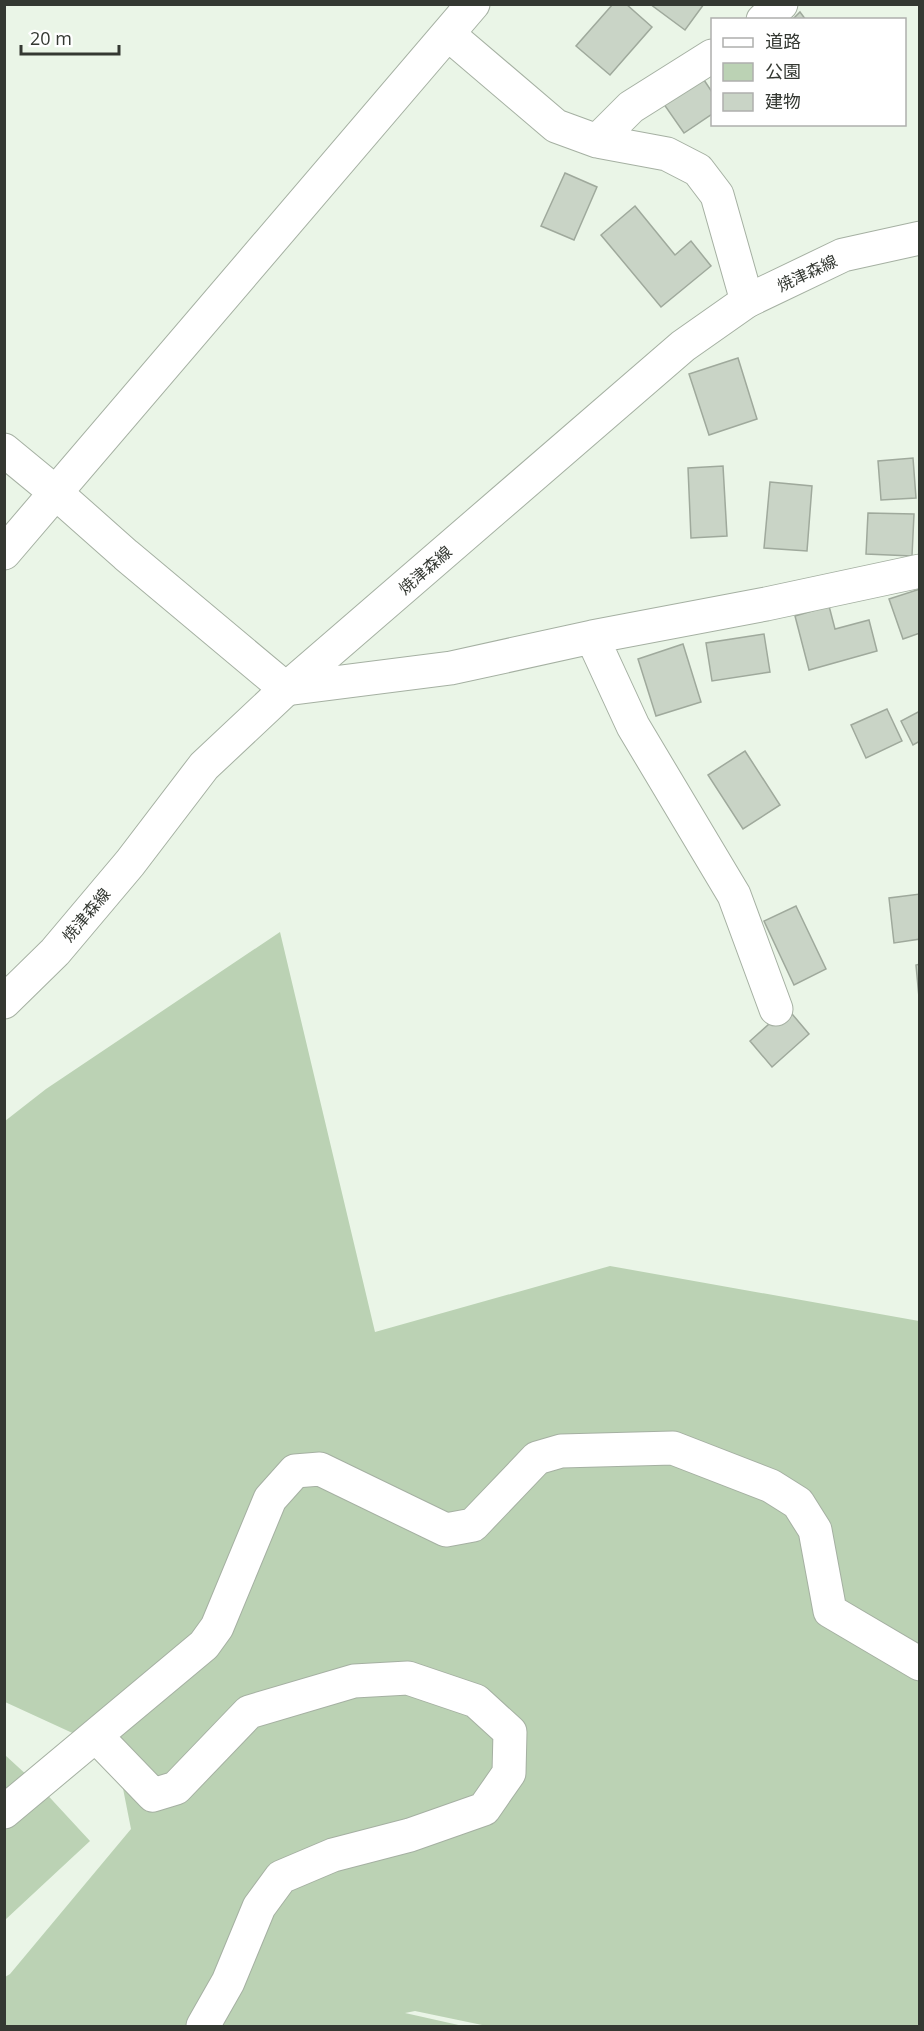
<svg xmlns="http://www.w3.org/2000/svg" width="924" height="2031" viewBox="0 0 924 2031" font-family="'Open Sans','Noto Sans JP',sans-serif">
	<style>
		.green { fill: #bbd2b4 }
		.building { fill: #c9d4c6; stroke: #9fa99c; stroke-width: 1.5 }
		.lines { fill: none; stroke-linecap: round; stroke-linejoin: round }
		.minor-casing { stroke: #a5b0a2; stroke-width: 35 }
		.major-casing { stroke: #a5b0a2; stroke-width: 35 }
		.minor { stroke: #fff; stroke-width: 33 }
		.major { stroke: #fff; stroke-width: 33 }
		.labels { text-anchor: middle; stroke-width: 4.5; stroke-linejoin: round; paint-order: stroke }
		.street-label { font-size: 16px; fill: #343832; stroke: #fff }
	</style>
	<rect width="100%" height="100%" fill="#eaf5e7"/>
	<path class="green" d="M280,932L375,1332L610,1266L919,1321V2026H487L415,2011L405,2013L463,2026H5V1977L10,1974L131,1829L116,1753L5,1702V1121L46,1089Z
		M5,1755L41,1788L90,1841L5,1920Z"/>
	<path class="building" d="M613,4H626L652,27L610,75L576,46Z
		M650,4H704L685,30Z
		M800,12L806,20H792Z
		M700,74L712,92V114L684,133L661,100Z
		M565,173L597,187L574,240L541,226Z
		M635,206L675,255L691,241L711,266L661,307L601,235Z
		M738,358L757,419L709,435L689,374Z
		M913,458L916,498L881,500L878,461Z
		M723,466L727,536L691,538L688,468Z
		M770,482L812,486L807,551L764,548Z
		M868,513L914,514L912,556L866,554Z
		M920,589V633L903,639L889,599Z
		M829,606L835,629L869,620L877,651L809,670L795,616Z
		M764,634L770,672L712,681L706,643Z
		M683,644L701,702L656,716L638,659Z
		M887,709L902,741L866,758L851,725Z
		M920,711V741L913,745L901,721Z
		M745,751L780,805L743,829L708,775Z
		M920,894V939L894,943L889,898Z
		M796,906L826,969L794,985L764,921Z
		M920,964V1008L916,965Z
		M787,1008L809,1034L772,1067L750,1041Z"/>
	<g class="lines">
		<g class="minor-casing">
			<path id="minor" d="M763,20L781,4
				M448,34L556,126L597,141L667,154L698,170L717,195L747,301
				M597,141L631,107L712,56
				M4,450L55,492L126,555L286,689L451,668L592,637L766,604L920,571
				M4,553L473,4
				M592,637L633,726L734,895L776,1009
				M96,1736L153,1795L176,1788L249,1712L354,1681L408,1678L476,1701L510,1732L509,1773L484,1809L410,1835L333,1855L281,1877L259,1907L228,1982L203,2026
				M4,1812L204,1645L217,1627L270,1499L295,1471L320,1469L446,1530L473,1525L537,1458L561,1451L673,1448L771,1486L798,1503L815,1530L830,1611L920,1664"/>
		</g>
		<g class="major-casing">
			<path id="major" d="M4,1002L55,952L130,863L204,766L286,689L683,346L747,301L843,255L920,238"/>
		</g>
		<use href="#minor" class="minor"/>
		<use href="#major" class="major"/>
	</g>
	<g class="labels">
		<g class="street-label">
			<text transform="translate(807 273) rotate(-25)" y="6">焼津森線</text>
			<text transform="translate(425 570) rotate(-41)" y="6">焼津森線</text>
			<text transform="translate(86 915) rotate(-50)" y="6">焼津森線</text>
		</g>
	</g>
	<rect width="924" height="2031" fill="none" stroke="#343832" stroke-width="12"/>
	<rect x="711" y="18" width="195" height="108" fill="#ffffff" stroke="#aeafad" stroke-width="1.5"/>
	<rect x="723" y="38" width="30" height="9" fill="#ffffff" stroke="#aeafad" stroke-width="1.5"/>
	<text x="765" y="48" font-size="18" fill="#343832">道路</text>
	<rect x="723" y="63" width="30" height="18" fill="#bbd2b4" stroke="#aeafad" stroke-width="1.5"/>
	<text x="765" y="78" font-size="18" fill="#343832">公園</text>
	<rect x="723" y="93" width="30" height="18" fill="#c9d4c6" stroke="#aeafad" stroke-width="1.5"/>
	<text x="765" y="108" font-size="18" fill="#343832">建物</text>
	<path d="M21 45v9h98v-9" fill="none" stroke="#343832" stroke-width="3"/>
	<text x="30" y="45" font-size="18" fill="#343832" stroke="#ffffff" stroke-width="4.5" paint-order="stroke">20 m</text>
</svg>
